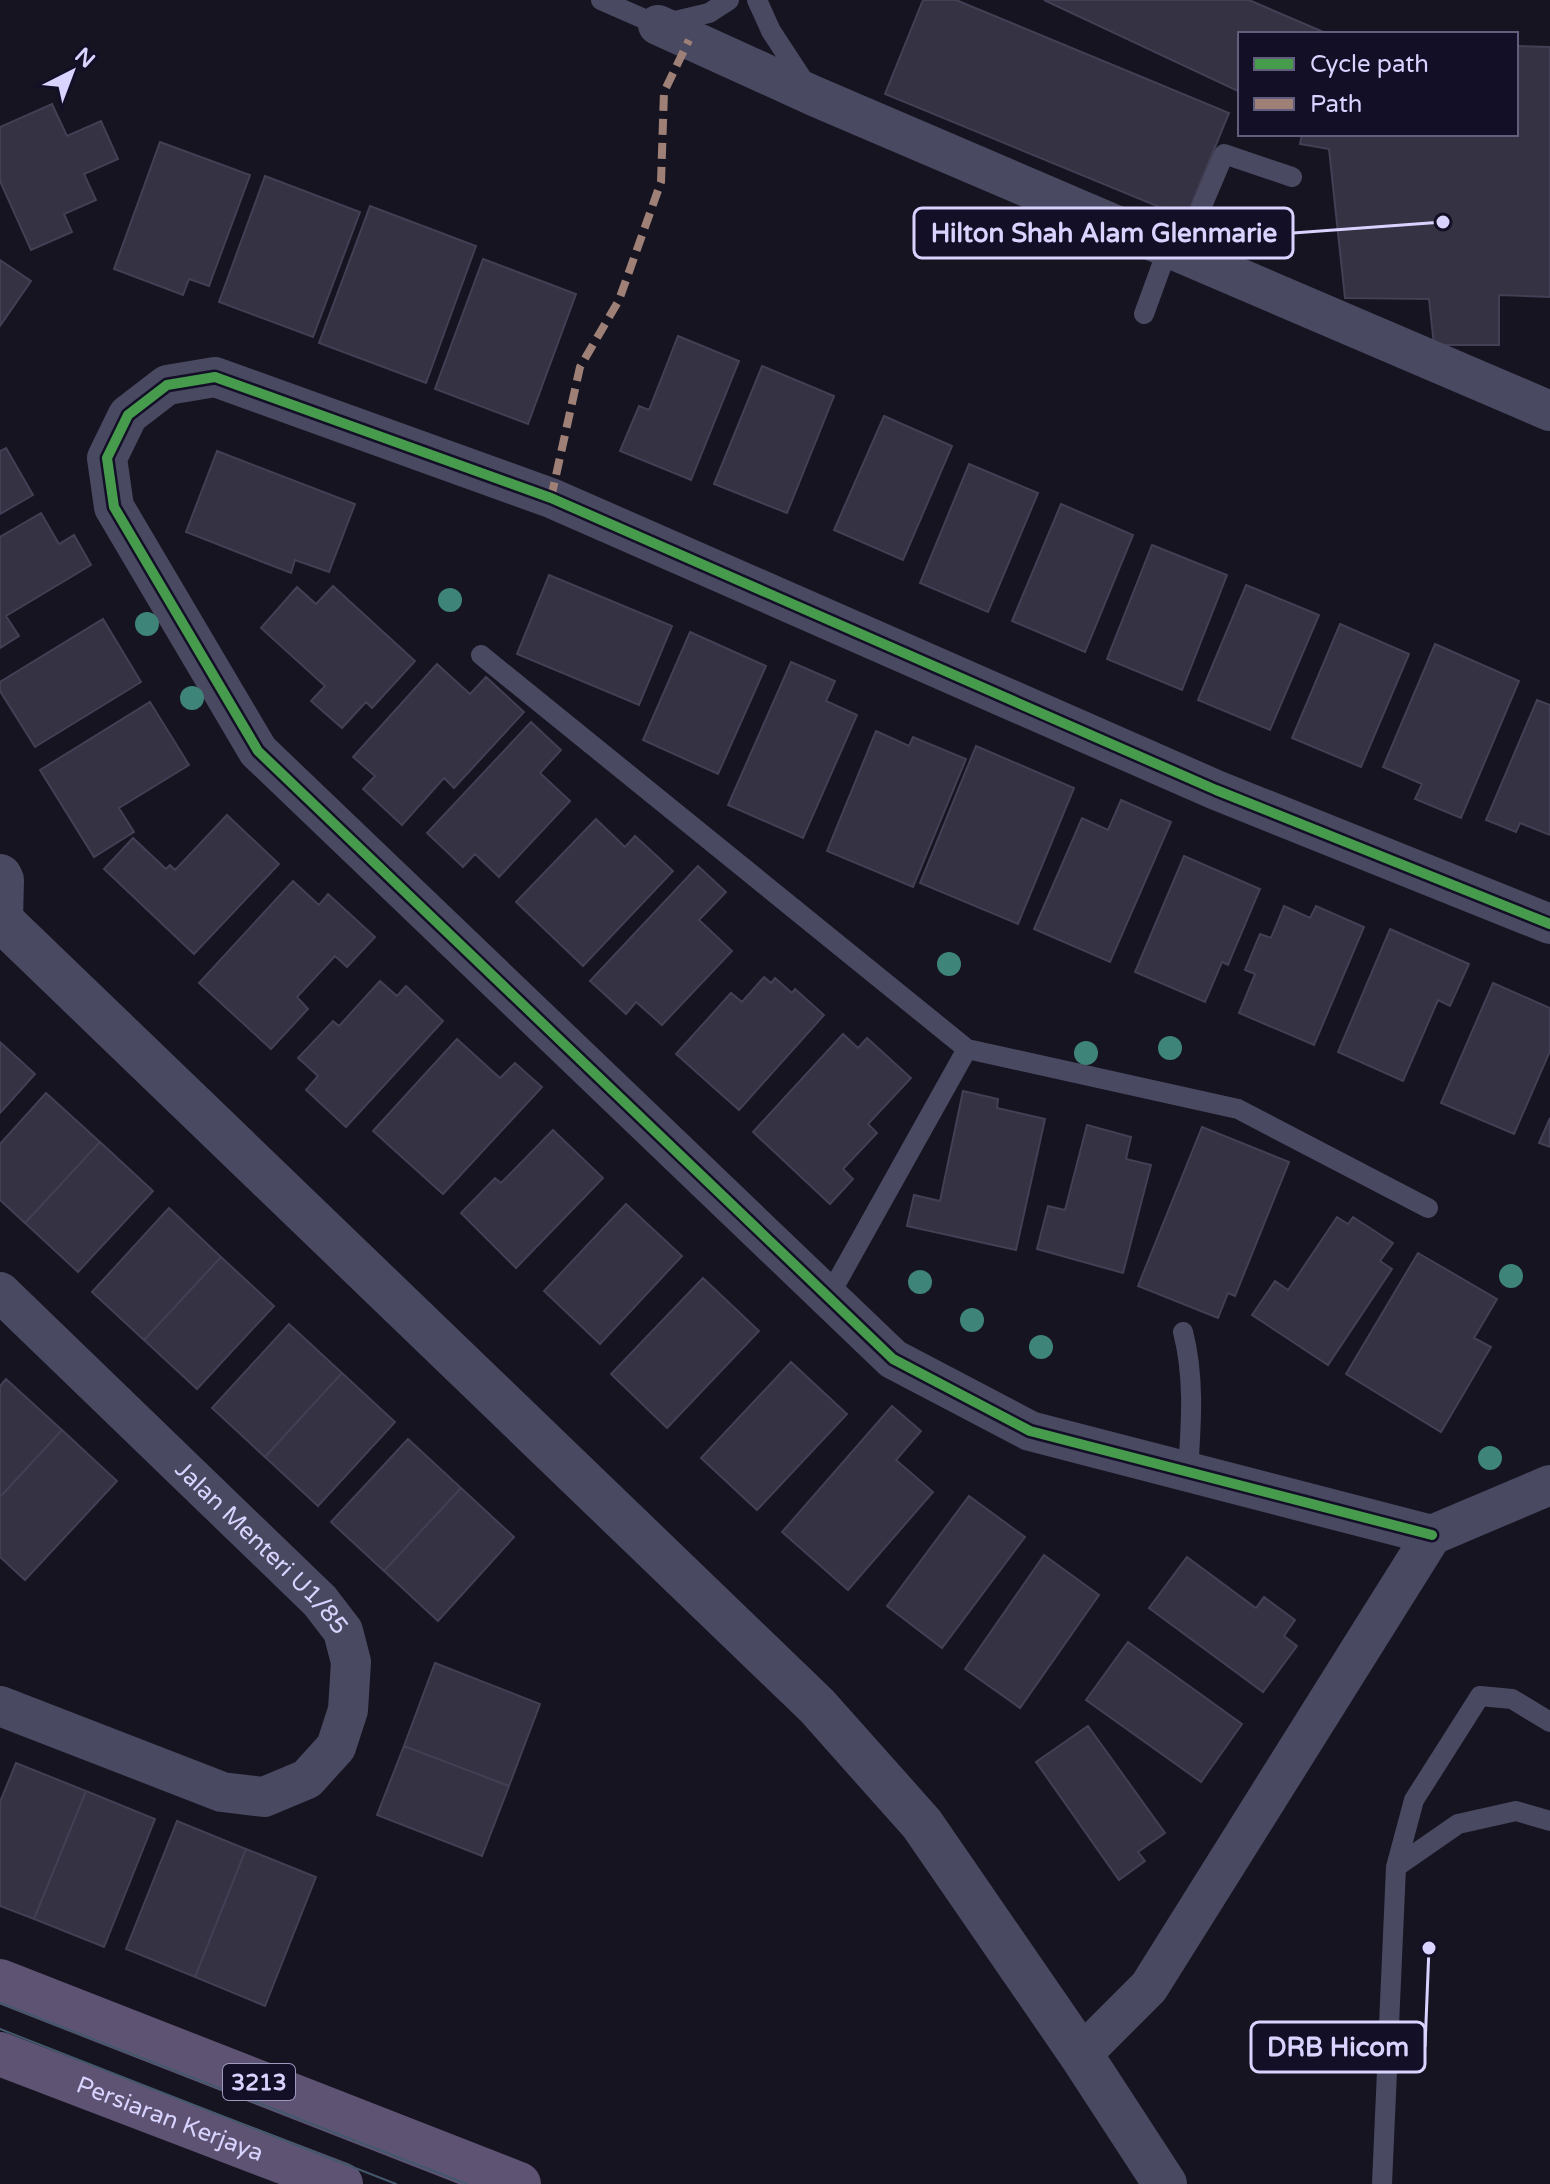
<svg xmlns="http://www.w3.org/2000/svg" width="1550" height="2184" viewBox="0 0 1550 2184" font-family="'Varela Round',sans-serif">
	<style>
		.building { fill: #343243; stroke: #433f54; stroke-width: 2 }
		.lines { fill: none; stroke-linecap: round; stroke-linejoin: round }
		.service { stroke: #4a4962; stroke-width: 20 }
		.minor { stroke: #4a4962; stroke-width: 40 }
		.tertiary { stroke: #4a4962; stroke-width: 44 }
		.primary { stroke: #5e5373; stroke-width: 44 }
		.tram { stroke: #43596b; stroke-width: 2 }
		.quiet { stroke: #9e8076; stroke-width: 8; stroke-dasharray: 16 8; stroke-linecap: butt }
		.cycleway-casing { stroke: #130f26; stroke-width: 15 }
		.cycleway { stroke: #469c4c; stroke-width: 10 }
		.tree { fill: #3e8478 }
		.labels { text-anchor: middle; stroke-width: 8; stroke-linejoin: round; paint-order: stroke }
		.shield { fill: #130f26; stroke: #9e99be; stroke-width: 2 }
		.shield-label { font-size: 22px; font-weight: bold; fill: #d9d4ff }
		.street-label { font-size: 24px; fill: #d9d4ff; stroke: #130f26 }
		.leader { fill: none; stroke: #d9d4ff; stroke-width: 3 }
		.callout-dot { fill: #d9d4ff; stroke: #130f26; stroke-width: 3 }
		.callout { fill: #130f26; stroke: #d9d4ff; stroke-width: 3 }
		.callout-label { font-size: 26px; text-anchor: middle; font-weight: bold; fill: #d9d4ff }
	</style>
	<rect width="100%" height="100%" fill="#161421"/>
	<path class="building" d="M923,0H956L1229,113L1186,218L885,94Z
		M1044,0H1249L1328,34H1240V92Z
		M1516,46L1550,47V297L1499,295V345H1434L1429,299L1345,298L1329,149L1300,144L1302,134H1516Z
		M52,104L67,136L101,121L118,159L84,174L96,200L64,214L72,232L31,250L0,181V127Z
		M160,142L250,175L209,286L189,279L183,295L114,269Z
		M265,176L360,212L313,337L219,302Z
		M370,206L476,246L426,383L319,343Z
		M483,259L576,294L528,424L435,389Z
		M0,260L31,281L0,326Z
		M678,336L739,361L691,480L620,451L639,406L649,410Z
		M762,366L834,396L787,513L714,484Z
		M884,416L952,446L903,560L834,530Z
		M6,448L33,495L0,514V451Z
		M217,451L355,504L329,572L295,560L291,573L186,532Z
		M969,464L1038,493L988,612L920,583Z
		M1061,504L1133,535L1085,652L1012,621Z
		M41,513L59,544L74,535L91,565L6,616L19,636L0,648V537Z
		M1152,545L1227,575L1182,690L1107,659Z
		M549,575L672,626L639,705L517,654Z
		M1246,585L1319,615L1270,730L1198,700Z
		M333,586L415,661L372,708L366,702L342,728L311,701L325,686L261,628L297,587L316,604Z
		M103,619L141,682L35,747L0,691V682Z
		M1340,624L1409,654L1361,767L1292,738Z
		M690,632L766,666L718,774L643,740Z
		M1435,644L1519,681L1461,818L1415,799L1422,784L1383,767Z
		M791,662L835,681L826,701L857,715L803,838L728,805Z
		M437,664L470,694L486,677L524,712L454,788L444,778L402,825L363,789L375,776L353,757Z
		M1537,700L1550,705V835L1520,823L1516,832L1486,820Z
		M150,702L189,765L119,808L134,832L94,857L40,770Z
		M531,722L561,750L540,773L570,801L499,877L475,854L463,867L427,833Z
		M876,731L909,746L913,737L966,759L913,887L827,851Z
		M976,746L1074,788L1018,924L920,883Z
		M1121,800L1171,822L1110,962L1034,929L1082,818L1108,830Z
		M227,815L279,864L194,954L104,869L133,838L166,869L170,865L175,870Z
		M596,819L625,847L635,836L673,871L583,966L516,902Z
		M1184,856L1260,889L1228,965L1222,962L1205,1002L1135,972Z
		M698,866L726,892L699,920L732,951L662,1025L636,1002L626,1014L590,981Z
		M293,881L319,905L328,894L375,937L347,967L335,956L297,997L308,1009L271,1049L199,983Z
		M1284,906L1310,918L1316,906L1364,927L1314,1045L1239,1013L1255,974L1245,970L1260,934L1271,938Z
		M1390,929L1469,964L1450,1006L1438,1000L1403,1081L1338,1052Z
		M764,977L771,983L775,978L792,993L795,989L824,1015L739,1110L676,1054L731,993L742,1002Z
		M380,981L397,996L406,986L443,1021L346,1127L306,1090L318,1076L298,1058L333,1021L339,1026Z
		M1493,983L1550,1008V1051L1514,1134L1441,1103Z
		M843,1034L858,1048L867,1038L911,1078L868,1124L877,1133L843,1169L853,1179L830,1204L753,1132Z
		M457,1039L500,1078L515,1063L542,1087L443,1194L373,1131Z
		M0,1042L35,1074L0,1113Z
		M963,1091L998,1099L997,1108L1045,1119L1016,1250L907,1226L914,1195L940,1201Z
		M46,1093L100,1142L25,1223L0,1200V1144Z
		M1550,1118V1147L1539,1143Z
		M1087,1125L1131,1137L1126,1159L1151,1165L1123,1273L1037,1249L1048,1206L1065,1210Z
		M1202,1127L1289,1162L1235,1296L1228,1293L1218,1318L1138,1286Z
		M553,1130L603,1178L516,1268L461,1213L495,1178L501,1183Z
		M100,1142L153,1191L78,1272L25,1223Z
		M626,1204L682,1256L600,1344L544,1291Z
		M169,1208L221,1257L144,1340L92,1292Z
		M1337,1217L1348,1224L1353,1217L1393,1243L1380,1261L1392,1269L1328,1365L1252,1315L1275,1281L1288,1290Z
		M1418,1253L1497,1299L1474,1338L1491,1347L1441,1432L1346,1374Z
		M221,1257L274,1306L197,1389L144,1340Z
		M703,1278L759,1331L667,1428L611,1374Z
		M289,1324L342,1373L265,1457L212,1408Z
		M791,1362L847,1414L757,1510L701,1458Z
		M342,1373L395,1422L318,1506L265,1457Z
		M6,1379L62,1430L0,1497V1386Z
		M892,1406L921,1431L896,1460L933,1492L848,1590L782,1532Z
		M62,1430L117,1481L25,1580L0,1557V1497Z
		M408,1439L461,1488L384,1571L331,1522Z
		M461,1488L514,1537L438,1621L384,1571Z
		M969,1496L1025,1537L942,1648L887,1606Z
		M1044,1555L1099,1595L1020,1708L965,1669Z
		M1187,1557L1256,1608L1264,1597L1295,1620L1284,1636L1297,1646L1263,1692L1149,1608Z
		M1128,1642L1242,1724L1201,1782L1086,1700Z
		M435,1663L540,1704L509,1786L404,1746Z
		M1088,1726L1165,1833L1138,1852L1145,1861L1119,1880L1036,1762Z
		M404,1746L509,1786L482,1856L377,1815Z
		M16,1763L86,1791L34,1919L0,1906V1802Z
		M86,1791L155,1819L104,1947L34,1919Z
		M177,1821L246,1849L195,1977L126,1949Z
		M246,1849L316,1877L265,2006L195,1977Z"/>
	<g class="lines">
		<path class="service" d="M601,0L658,25L709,13L729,0
			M757,0L771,31L807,86
			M1182,253L1224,154L1292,177
			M1144,314L1168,248
			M481,655L967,1049L829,1296
			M967,1049L1238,1109L1428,1208
			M1183,1332C1195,1378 1191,1425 1188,1472
			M1396,1867L1414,1800L1480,1696L1512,1699L1550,1722
			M1382,2184L1396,1867L1458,1824L1516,1811L1550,1821"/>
		<g class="minor">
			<path d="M658,25L814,96L1550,411"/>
			<path id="s1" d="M0,1292L320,1601L343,1631L351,1662L348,1710L336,1747L307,1779L264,1797L222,1792L0,1706"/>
			<path d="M1432,1535L1030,1431L893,1359L258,751L114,507L107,458L128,415L167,385L215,377L551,498L1216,790L1550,924"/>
			<path d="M1081,2055L1149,1987L1432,1535L1550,1485"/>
		</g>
		<path class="tertiary" d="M0,876L2,880L1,920
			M0,919L817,1706L922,1824L1081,2055L1165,2184"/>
		<g class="primary">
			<path d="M0,1981L519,2184"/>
			<path id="s2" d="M0,2054L341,2184"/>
		</g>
		<path class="tram" d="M0,2003L467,2184
			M0,2029L396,2184"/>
		<path class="quiet" d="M551,498L580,367L619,300L661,182L664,92L689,40"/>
		<g class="cycleway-casing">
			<path id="cycleway" d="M1432,1535L1030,1431L893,1359L258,751L114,507L107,458L128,415L167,385L215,377L551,498L1216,790L1550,924"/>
		</g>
		<use href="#cycleway" class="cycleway"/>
	</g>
	<g class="tree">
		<circle cx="450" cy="600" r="12"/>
		<circle cx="147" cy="624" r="12"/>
		<circle cx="192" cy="698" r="12"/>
		<circle cx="949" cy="964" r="12"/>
		<circle cx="1170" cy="1048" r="12"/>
		<circle cx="1086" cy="1053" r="12"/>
		<circle cx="1511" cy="1276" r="12"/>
		<circle cx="920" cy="1282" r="12"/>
		<circle cx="972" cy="1320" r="12"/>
		<circle cx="1041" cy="1347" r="12"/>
		<circle cx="1490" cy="1458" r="12"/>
	</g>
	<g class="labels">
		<rect class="shield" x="223" y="2064" width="72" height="36" rx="6"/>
		<g class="shield-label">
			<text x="259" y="2090">3213</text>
		</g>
		<g class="street-label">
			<text dy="8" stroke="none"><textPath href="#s1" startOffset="366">Jalan Menteri U1/85</textPath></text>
			<text dy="8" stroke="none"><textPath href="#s2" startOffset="182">Persiaran Kerjaya</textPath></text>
		</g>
	</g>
	<path class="leader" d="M1443 222L1293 233M1429 1948L1425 2047"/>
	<g class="callout-dot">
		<circle cx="1443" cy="222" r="8"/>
		<circle cx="1429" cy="1948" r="8"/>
	</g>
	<g class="callout">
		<rect x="914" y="208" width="379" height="50" rx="8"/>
		<rect x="1251" y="2022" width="174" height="50" rx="8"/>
	</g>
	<g class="callout-label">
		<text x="1104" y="242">Hilton Shah Alam Glenmarie</text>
		<text x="1338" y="2056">DRB Hicom</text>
	</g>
	<rect x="1238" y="32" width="280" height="104" fill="#130f26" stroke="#625e7d" stroke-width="2"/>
	<rect x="1254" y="58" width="40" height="12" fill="#469c4c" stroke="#625e7d" stroke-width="2"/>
	<text x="1310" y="72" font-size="24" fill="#d9d4ff">Cycle path</text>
	<rect x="1254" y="98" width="40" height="12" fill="#9e8076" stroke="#625e7d" stroke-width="2"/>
	<text x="1310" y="112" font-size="24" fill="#d9d4ff">Path</text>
	<g transform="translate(72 72) rotate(42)" stroke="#130f26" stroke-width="6" paint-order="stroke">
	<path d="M0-6L14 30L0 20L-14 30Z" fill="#d9d4ff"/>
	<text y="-12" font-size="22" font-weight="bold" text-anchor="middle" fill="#d9d4ff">N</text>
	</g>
</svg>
